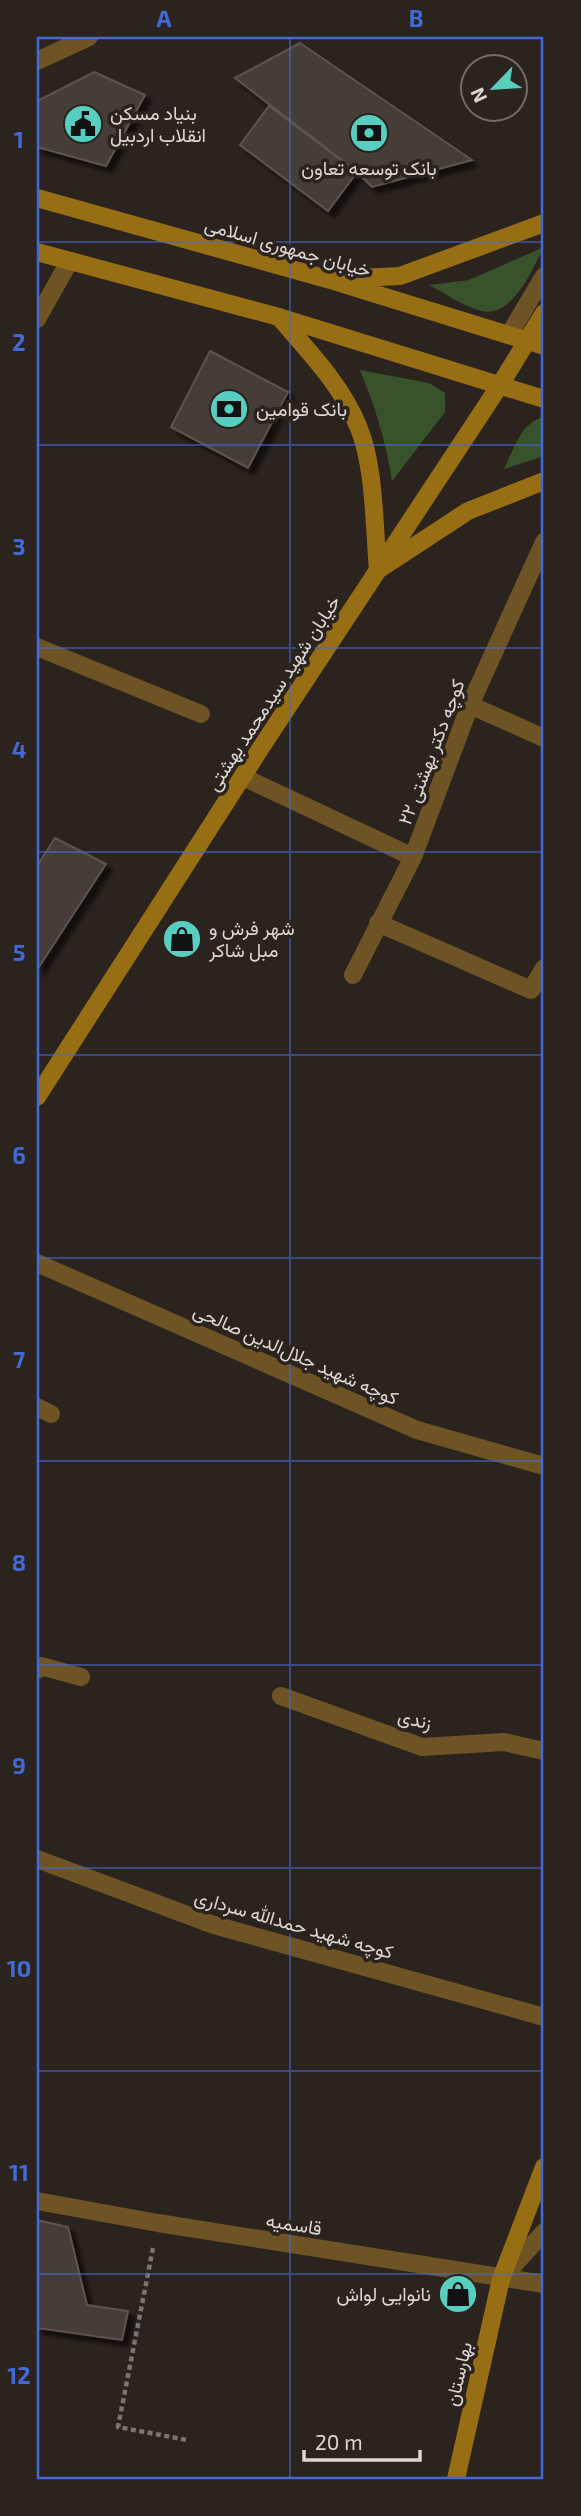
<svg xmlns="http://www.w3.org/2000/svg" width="581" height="2516" viewBox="0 0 581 2516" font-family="'Exo 2',Vazirmatn,sans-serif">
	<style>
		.green { fill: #38532c }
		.building { fill: #463c38; stroke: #5e534e; stroke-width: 2; filter: url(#shadow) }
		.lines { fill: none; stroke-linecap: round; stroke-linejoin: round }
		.path { stroke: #7c7470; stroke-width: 4.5; stroke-dasharray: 5 3.5; stroke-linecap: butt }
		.lane { stroke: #6e5424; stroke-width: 18 }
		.street { stroke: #6e5424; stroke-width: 18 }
		.secondary { stroke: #976e14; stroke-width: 18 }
		.grid { fill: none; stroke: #4369d7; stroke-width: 2; stroke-opacity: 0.55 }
		.labels { text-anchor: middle; stroke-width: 7; stroke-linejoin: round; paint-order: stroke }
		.poi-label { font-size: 19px; fill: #ddd7d4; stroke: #2b231e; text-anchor: start }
		.street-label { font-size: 19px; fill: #ddd7d4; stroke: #2b231e }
		.neatline { fill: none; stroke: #4369d7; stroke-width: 2.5 }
		.grid-label { font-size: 23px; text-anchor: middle; font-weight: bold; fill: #4369d7 }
	</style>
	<defs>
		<filter id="shadow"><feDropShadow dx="6" dy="6" stdDeviation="2" flood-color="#0009"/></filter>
	</defs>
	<rect width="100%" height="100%" fill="#2b231e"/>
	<path class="green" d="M544,247C532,270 511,322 478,310C461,305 445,293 429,285L469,280Z
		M360,370L429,383L445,393V412L392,481C386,441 375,407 360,370Z
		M544,417V456L504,469C514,449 521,422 544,417Z"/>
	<path class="building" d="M300,43L472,160L372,187L357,172L235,78Z
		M94,72L145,95L106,166L37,147V101Z
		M269,106L357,172L328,211L240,145Z
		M210,351L288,392L248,468L171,427Z
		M55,838L106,864L37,970V866Z
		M37,2220L68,2227L87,2305L128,2311L122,2340L37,2328Z"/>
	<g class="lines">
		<path class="path" d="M153,2248L118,2427L187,2440"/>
		<path class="lane" d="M509,335L544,276"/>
		<path class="street" d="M37,61L89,37
			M37,319L69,262
			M37,647L201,714
			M470,705L544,738
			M243,777L413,857
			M378,923L531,990L544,968
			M353,975L413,857L470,705L544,542
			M37,1263L417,1430L544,1466
			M37,1407L51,1414
			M37,1670L41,1666L81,1677
			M281,1696L422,1747L504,1742L544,1751
			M37,1859L214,1925L544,2017
			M37,2201L158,2223L544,2284
			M501,2279L544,2232"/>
		<path class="secondary" d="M37,198L327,279L544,346
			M37,252L279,317L544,399
			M340,279L400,276L544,223
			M279,317C308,351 341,384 358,426C375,465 374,527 378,570L468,511L544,481
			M37,1097L262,746L500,385L544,313
			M456,2479L501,2279L544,2167"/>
	</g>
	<path class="grid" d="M290,37V2479M37,242H544M37,445H544M37,648H544M37,852H544M37,1055H544M37,1258H544M37,1461H544M37,1665H544M37,1868H544M37,2071H544M37,2274H544"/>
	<defs>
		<g id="civic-disc" transform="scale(2.0125)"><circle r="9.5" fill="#58cec1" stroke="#2b231e"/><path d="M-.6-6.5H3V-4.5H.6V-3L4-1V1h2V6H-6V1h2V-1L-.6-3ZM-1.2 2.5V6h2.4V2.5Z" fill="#111"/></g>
		<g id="bank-disc" transform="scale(2.0125)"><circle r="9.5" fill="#58cec1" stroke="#2b231e"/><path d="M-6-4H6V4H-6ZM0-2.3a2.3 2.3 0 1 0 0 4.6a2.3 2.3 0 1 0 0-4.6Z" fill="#111"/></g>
		<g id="shop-disc" transform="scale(2.0125)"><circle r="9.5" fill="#58cec1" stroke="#2b231e"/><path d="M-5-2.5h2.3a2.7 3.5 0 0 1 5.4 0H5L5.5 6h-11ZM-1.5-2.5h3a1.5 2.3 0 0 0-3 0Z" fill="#111"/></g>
	</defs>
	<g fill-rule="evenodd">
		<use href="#civic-disc" x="83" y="124"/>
		<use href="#bank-disc" x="369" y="133"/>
		<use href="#bank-disc" x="229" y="409"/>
		<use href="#shop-disc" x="182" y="939"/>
		<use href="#shop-disc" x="458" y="2294"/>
	</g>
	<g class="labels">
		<g class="poi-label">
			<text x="110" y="120">بنیاد مسکن<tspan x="110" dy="22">انقلاب اردبیل</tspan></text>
			<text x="369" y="175" text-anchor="middle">بانک توسعه تعاون</text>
			<text x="256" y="416">بانک قوامین</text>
			<text x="209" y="935">شهر فرش و<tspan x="209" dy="22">مبل شاکر</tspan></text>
			<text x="431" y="2301" text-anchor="end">نانوایی لواش</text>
		</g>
		<g class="street-label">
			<text transform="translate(288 247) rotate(16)" y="7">خیابان جمهوری اسلامی</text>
			<text transform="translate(273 693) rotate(-57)" y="7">خیابان شهید سیدمحمد بهشتی</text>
			<text transform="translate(431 752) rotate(-69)" y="7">کوچه دکتر بهشتی ۲۲</text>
			<text transform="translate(296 1354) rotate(24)" y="7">کوچه شهید جلال‌الدین صالحی</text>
			<text transform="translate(415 1719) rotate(14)" y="7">زندی</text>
			<text transform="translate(294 1924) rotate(16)" y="7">کوچه شهید حمدالله سرداری</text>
			<text transform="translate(294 2224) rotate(9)" y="7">قاسمیه</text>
			<text transform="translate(458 2374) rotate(-77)" y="7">بهارستان</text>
		</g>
	</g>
	<rect width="581" height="2516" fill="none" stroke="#2b231e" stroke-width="77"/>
	<g transform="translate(494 88) rotate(245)"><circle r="33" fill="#2b231e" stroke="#726b67" stroke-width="2"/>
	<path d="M0-5L12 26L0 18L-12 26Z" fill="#58cec1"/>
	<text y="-10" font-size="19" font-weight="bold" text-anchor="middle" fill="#ddd7d4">N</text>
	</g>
	<path d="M304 2450v10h116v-10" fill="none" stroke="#ddd7d4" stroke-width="3.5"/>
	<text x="315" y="2450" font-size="21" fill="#ddd7d4" stroke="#2b231e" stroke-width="5" paint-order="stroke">20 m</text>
	<rect x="38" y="38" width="504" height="2440" class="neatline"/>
	<g class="grid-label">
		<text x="164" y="27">A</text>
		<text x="416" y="27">B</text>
		<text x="19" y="148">1</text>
		<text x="19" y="351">2</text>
		<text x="19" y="555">3</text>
		<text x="19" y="758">4</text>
		<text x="19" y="961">5</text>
		<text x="19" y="1164">6</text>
		<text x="19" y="1368">7</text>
		<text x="19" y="1571">8</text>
		<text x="19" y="1774">9</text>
		<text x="19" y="1977">10</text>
		<text x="19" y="2181">11</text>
		<text x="19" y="2384">12</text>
	</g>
</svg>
